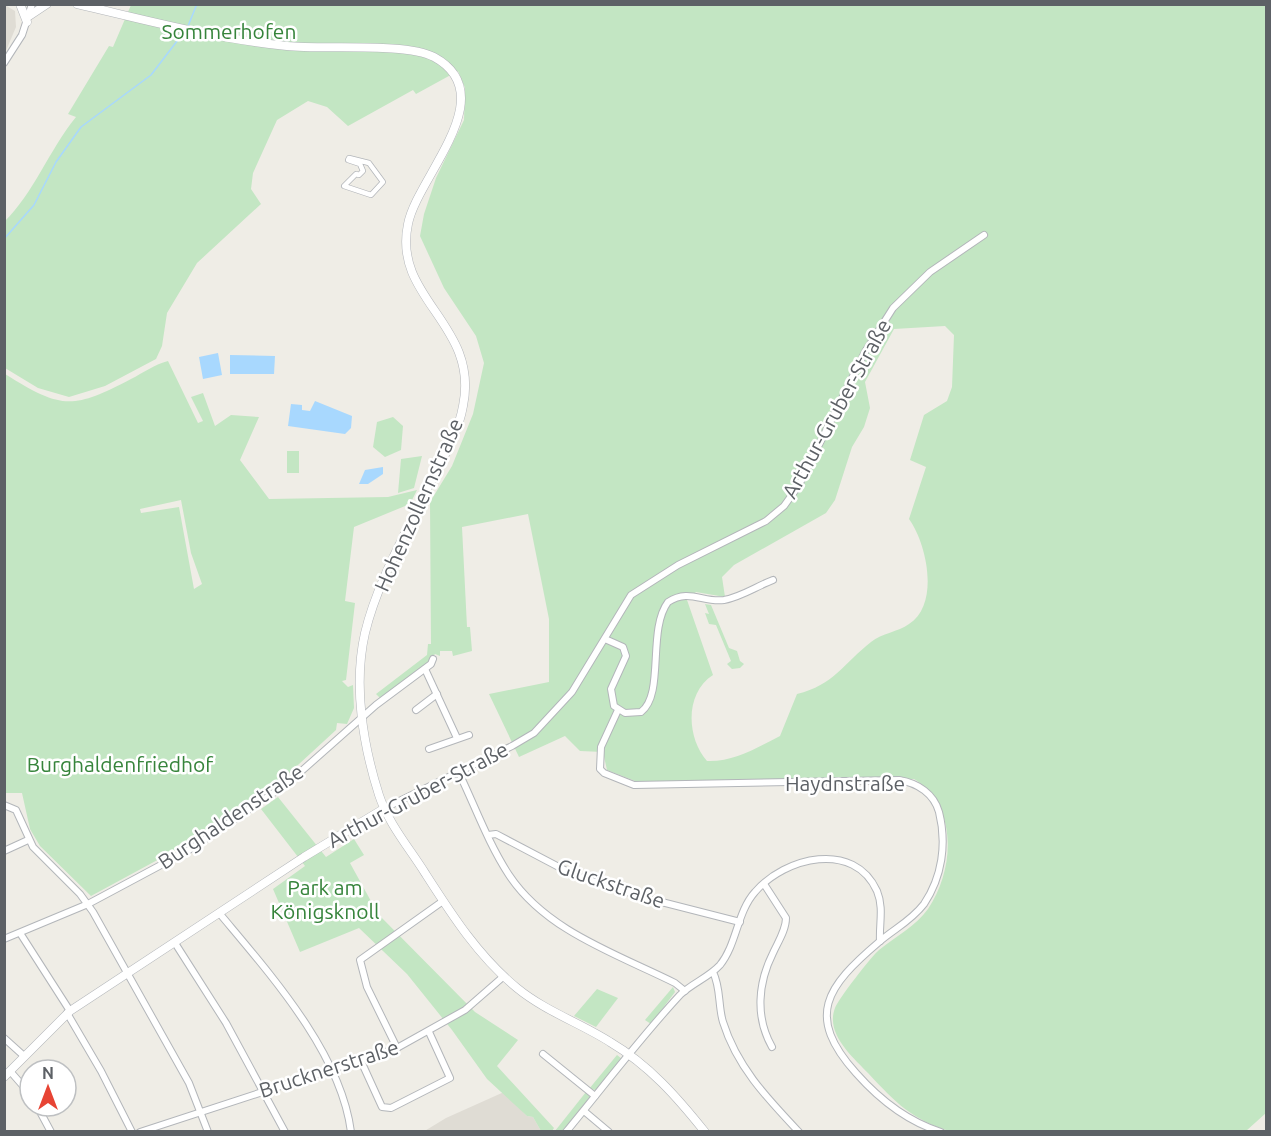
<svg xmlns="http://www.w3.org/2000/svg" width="1271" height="1136" font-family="Ubuntu,sans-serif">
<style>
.education{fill:#dfdcd4}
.green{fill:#c3e6c3;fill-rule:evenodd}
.water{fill:#a8d8fe}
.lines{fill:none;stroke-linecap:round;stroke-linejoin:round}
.stream{stroke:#a8d8fe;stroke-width:1.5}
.pedestrian-casing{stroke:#b3b6ba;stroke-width:6}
.minor-casing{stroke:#b3b6ba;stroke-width:8}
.tertiary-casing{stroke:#b3b6ba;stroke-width:9}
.pedestrian{stroke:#fff;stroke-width:4.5}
.minor{stroke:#fff;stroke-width:6}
.tertiary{stroke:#fff;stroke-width:8}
.labels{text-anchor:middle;stroke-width:5;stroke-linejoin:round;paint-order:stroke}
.park-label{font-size:21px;fill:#36843b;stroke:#fff}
.street-label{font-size:21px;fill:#5d6166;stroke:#fff}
</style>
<rect width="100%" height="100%" fill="#efede6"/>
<g class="education">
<polygon points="5,5 15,11 16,27 5,53"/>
<polygon points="504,1092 527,1116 533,1117 541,1131 423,1132 446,1118"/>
</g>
<g class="green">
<path d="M131,5H1266V1113L1246,1131L952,1132C911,1119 897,1104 868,1073C853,1057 825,1034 835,1008C839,998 871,957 879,950C895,937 916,926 928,909C955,869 958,806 914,779L640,783L607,770L603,752L580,751L565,736L519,757L489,694L549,682V619L528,514L462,527L467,627H470L472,651L453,656L452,651H440V656L435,654L426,665L380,698L376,694L427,655L428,644H431L430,502L452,466L473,414L484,363L476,336L444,288L420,236L424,214L436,178L464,120L465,88L458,71L416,94L413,90L348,126L327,107L308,101L277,120L253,173L251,189L261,204L197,263L167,313L162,346L156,359L105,386L69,397L38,388L5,368L4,222C34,193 49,150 76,117L68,114L109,46L113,47ZM945,326L954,335L952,387L947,401L924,415L910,460L926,467L909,519C927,544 940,604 909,624C898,632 882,633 871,642C844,663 834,685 797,694L780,736C756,748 734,762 707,761C686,737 685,693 713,675L687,600L696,592L725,597L722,577L734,565L826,513L835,500L852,447L864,427L870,408L865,382L894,329Z"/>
<path d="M168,361L198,423L203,421L191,397L203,393L215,426L231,415L259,417L240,460L269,499L388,497L417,490L410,504L354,527L345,601L355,603L346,680L342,681L348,687L353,685L354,708L347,724L337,723L336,730L286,776L261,794L174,851L91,896L40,846L30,829L22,793H5V374C61,409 72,410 131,379C143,373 155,364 168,361ZM181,500L191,553L202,584L194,589L179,507L141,513L140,509Z"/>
<polygon points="393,417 403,426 401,450 385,457 373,447 377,422"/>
<rect x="287" y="451" width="12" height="22"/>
<polygon points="422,456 414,488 398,493 401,459"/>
<polygon points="705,604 711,605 729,648 737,651 740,661 744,664 740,668 732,669 727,664 731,661 716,625 709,624 705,613 709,614"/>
<polygon points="278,797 326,857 354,839 364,855 350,863 378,914 475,1012 518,1040 497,1066 554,1128 552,1131 541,1131 533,1117 527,1116 487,1079 452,1030 407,974 359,928 300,952 273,889 305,866 261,809"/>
<polygon points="673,987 675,992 651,1024 645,1020"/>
<polygon points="597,989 618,998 596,1027 574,1016"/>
<polygon points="617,1055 622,1059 596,1090 589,1089"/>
<polygon points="586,1092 590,1097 562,1131 555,1131"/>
</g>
<g class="water">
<polygon points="218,353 222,375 203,379 199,357"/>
<polygon points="230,355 275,356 274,374 230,374"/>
<polygon points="315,401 352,416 351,428 345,434 288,426 291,404 302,405 302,410 310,411"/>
<polygon points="383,467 383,474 368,484 359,484 365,470"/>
</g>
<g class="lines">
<g class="stream">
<polyline points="188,26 197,4"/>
<polyline points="4,239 34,205 56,162 81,127 151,75 184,32"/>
</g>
<defs>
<polygon id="pedestrian" points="349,158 369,163 383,182 371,195 344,186 356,174 359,175 363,171 360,164 348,160"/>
<g id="minor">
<polyline points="4,63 22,35 32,4"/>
<path d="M605,639L623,647L626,656L611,689L614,706L625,713L641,712C665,694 647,630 668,602C689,588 703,603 724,600C741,597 757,586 773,580"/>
<polyline points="425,669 457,738"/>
<polyline points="416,710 437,694"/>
<path d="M618,710L601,747L600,769L604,773L634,785L899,780C918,783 934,794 939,812C947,844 942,877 924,904C911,921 894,929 879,942C826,987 805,1016 856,1073C879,1099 906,1121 941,1132"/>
<polyline points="429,749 469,735"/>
<path d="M459,773C475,806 488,843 509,875C546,931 617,954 675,983L685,991"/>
<polyline points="4,805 16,810 33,847 80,894 93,912 189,1083 208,1132"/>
<polyline points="385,808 512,746 534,733 572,692 631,595 678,565 766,521 784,506 799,485 865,352 893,308 930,272 984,235"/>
<polyline points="488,835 496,834 574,875 642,897 740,922"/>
<polyline points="4,851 28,840"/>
<path d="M764,884L786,918C786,930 778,942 773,953C758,983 755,1017 772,1047"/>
<path d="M220,914C270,974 341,1053 351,1132"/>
<polyline points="20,933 70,1011"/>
<polyline points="4,939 88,904 189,850 288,783 376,705 431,664 433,659"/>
<polyline points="175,943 226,1023 285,1132"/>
<path d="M713,972C721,988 718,1006 723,1022C737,1067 767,1098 799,1132"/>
<polyline points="67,1013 101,1071 132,1132"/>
<polyline points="4,1038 24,1056"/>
<polyline points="397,1048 367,987 360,960 443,901"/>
<polyline points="543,1054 595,1096"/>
<polyline points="361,1061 382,1107 391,1108 450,1078 429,1032"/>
<polyline points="10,1071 30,1094"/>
<polyline points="37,1106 51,1132"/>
<polyline points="584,1111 609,1132"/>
<polyline points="140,1132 397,1048 465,1010 504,976"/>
<path d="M566,1132C604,1086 640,1038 680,995C692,983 708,978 720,965C737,944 737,912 755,892C785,857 854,840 877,891C884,908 879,924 880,941"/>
</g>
<g id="tertiary">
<polyline points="20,4 27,22"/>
<path d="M77,4C146,20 216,39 287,46C323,50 406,42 434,57C504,95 417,177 408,224C392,299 480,324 463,406C458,435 440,463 427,489C405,535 377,583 365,633C353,685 363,745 379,795C388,823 410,849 425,873C452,915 478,956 517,988C545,1011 580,1023 610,1042C649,1065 677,1097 705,1132"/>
<polyline points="29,16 47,4"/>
<polyline points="4,1077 70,1011 304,857 385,808"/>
</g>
</defs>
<use href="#pedestrian" class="pedestrian-casing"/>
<use href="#minor" class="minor-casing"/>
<use href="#tertiary" class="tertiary-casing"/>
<use href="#pedestrian" class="pedestrian"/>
<use href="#minor" class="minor"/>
<use href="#tertiary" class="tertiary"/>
</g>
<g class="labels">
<g class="park-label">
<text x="229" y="39">Sommerhofen</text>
<text x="120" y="772">Burghaldenfriedhof</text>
<text x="325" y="895">Park am<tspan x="325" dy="24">Königsknoll</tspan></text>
</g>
<g class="street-label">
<text transform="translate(837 409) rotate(-61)" y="7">Arthur-Gruber-Straße</text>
<text transform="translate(419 505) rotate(-66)" y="7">Hohenzollernstraße</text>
<text x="845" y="791">Haydnstraße</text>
<text transform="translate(418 795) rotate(-28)" y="7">Arthur-Gruber-Straße</text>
<text transform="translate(231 817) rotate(-34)" y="7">Burghaldenstraße</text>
<text transform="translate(611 884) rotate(19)" y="7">Gluckstraße</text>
<text transform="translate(329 1069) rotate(-18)" y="7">Brucknerstraße</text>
</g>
</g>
<rect width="1271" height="1136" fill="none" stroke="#5d6166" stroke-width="12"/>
<g transform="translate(48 1088)"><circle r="28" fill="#ffffff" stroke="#bec0c2" stroke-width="1.5"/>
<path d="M0-4.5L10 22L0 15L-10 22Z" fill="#e74434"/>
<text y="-9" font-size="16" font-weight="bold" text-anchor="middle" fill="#5d6166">N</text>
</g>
</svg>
